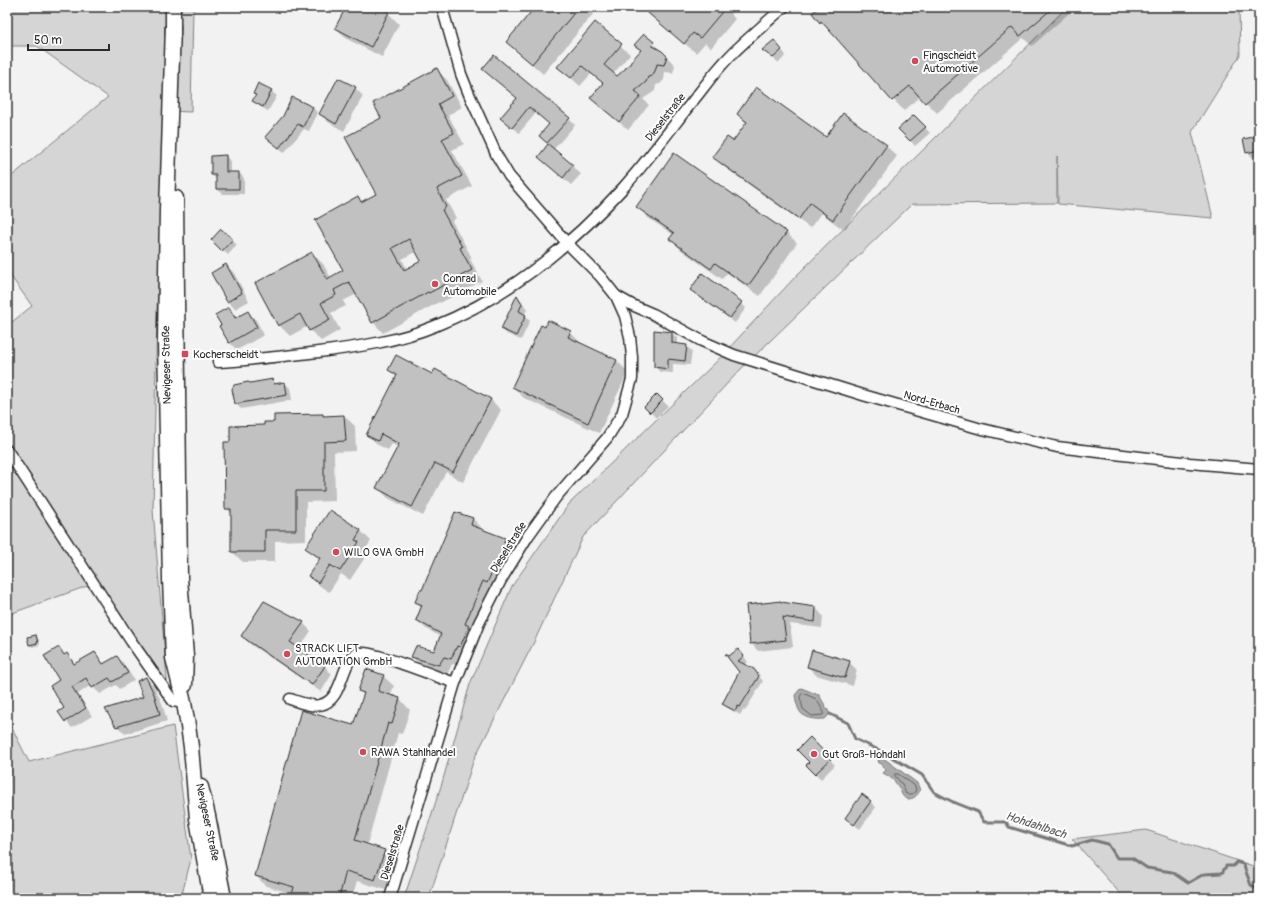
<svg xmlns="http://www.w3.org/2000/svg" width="1266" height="905" font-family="Pangolin,sans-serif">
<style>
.green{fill:#d5d5d5;stroke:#808080}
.water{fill:#ababab;stroke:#787878}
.shadow{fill:#0003;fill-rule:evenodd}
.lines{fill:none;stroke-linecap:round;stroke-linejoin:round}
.shore{stroke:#5e5e5e;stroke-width:1}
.stream{stroke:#787878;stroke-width:3}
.building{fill:#c1c1c1;stroke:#2b2b2b;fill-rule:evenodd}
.minor-casing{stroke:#2b2b2b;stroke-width:13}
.secondary-casing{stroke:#2b2b2b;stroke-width:17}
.minor{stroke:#fff;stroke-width:10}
.secondary{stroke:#fff;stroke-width:14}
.poi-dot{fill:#d1495b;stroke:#fff;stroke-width:1.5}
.labels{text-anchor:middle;stroke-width:4;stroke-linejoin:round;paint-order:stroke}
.poi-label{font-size:11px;fill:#2b2b2b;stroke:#fff;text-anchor:start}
.street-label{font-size:11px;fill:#2b2b2b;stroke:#fff}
.water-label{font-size:12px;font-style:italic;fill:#585858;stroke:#fff}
</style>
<rect width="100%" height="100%" fill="#f2f2f2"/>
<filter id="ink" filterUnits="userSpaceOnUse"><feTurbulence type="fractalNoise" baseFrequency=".025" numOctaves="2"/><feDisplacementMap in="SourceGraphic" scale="8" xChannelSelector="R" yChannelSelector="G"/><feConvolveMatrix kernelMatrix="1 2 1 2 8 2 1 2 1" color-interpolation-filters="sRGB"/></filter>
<g filter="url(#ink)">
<g class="green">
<polygon points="7,7 193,7 191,112 168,111 157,308 153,510 168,691 90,585 7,615 7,326 32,306 7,271 7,180 108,97 37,46 9,46 7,47"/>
<polygon points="1067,7 1239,7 1240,55 1192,132 1213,218 1058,204 1057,156 1057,203 912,204 741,369 583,537 534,642 474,759 429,898 404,898 442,783 470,684 512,586 569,504 717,361 797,275"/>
<polygon points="7,718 29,762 173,726 191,859 181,898 7,898"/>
<polygon points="1146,830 1259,868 1259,898 1124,898 1072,839"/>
</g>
<g class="water">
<path d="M801,688L819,695L830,714L825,719C804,720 798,716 795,695Z"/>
<path d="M882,757L917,783L920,790C918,796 909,803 903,796C901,794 901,790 899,788C896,781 889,776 883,773L886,770L882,764L879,763L878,760Z"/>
</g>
<g class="shadow">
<polygon points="347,7 376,7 388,13 399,24 382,57 347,39 336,28"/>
<polygon points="537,7 599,7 543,74 507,42"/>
<polygon points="640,7 735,7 730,13 735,19 711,48 705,43 696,53"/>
<polygon points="821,7 1076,7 1032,46 1023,38 937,113 920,96 904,111 832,32 831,32 813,13"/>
<polygon points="595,24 630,54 613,74 617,77 631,65 641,51 636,45 653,43 675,65 673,73 665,72 664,80 660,84 656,85 655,91 643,99 649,105 628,130 592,98 604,84 591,74 580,86 559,67"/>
<polygon points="779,47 786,55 779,63 764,50"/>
<path d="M436,69L447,80L462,107L448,115L464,144L452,150L472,186L446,200L456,218L452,221L472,258L470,259L482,281L440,303L439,302L383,333L373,322L357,294L343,301L346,306L331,313L340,330L321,341L310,330L308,326L290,336L279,325L312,253L323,264L331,278L344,270L357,198L362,202L378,194L382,118ZM417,251L422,261L407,269L402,259Z"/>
<polygon points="355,88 363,96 344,131 328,122 320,114"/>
<polygon points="271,91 277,96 268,111 259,106 254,101 256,96 254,93"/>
<polygon points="293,98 313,108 318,113 309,131 304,129 284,153 266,137 283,117"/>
<polygon points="518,99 569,119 575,125 553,150 581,174 571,185 539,157 549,145 546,142 550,125 536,113 519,133 508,124"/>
<polygon points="738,114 826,138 886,146 897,156 844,230 821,213 810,228 724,167 714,157 733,143 747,124"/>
<polygon points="919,121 930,133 915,146 900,129"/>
<polygon points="1259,137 1259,156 1252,157 1247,152"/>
<polygon points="226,156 231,162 231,173 239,173 244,178 244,194 223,194 217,189 217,180 212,175"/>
<polygon points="638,207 786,232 797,243 760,296 727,273 722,279 681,250 671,239 674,235 648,218"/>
<polygon points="221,230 237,245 228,255 212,240"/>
<polygon points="226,265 234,273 249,301 235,309 227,301"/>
<polygon points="691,289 741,303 746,308 735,323 697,295"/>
<polygon points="518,297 522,301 527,310 524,315 530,321 521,340 507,334 502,329"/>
<polygon points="228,309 237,318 248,312 256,320 264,335 237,350 229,342"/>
<polygon points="546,328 570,332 581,343 580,344 617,361 628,372 599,433 524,398 513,387"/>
<polygon points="672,333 677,338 677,345 686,346 692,351 690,365 673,364 673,373 660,372 655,367"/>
<polygon points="389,370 432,376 435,371 491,400 501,410 463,482 446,472 423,516 388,498 377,487 398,447 392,444 388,450 378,445 368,435 397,377"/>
<polygon points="273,381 277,384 285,383 290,388 292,400 241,409 236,404 249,384"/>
<polygon points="657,395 668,406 656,418 646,407"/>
<polygon points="322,415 324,417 344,416 355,426 356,451 334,452 335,501 306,502 306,540 275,541 275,562 243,562 232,552 232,514 226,508 231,443 265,426"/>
<polygon points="330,511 361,531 371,541 365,550 368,553 350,580 341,574 329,592 320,586 310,576 320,560 306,547"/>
<polygon points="456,513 473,519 481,527 480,529 505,539 513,547 512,551 514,554 459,666 452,664 448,673 420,665 412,657 434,652 441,637 425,628 417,620 422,608 416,602 422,592"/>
<polygon points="782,604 816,608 823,616 822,628 790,624 793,647 758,651 751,643"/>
<polygon points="303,623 311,631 299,649 324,666 332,674 321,692 250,644 242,636"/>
<polygon points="36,636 38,638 40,645 32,647 30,645"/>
<polygon points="58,649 65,655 67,655 76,665 95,653 105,665 117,657 124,664 134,680 120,689 116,685 100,694 91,685 78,694 92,716 72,728 66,721 65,709 61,680"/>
<polygon points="743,655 748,662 744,665 753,670 763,681 745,711 743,710 740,715 728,708 723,704 740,672 729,657"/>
<polygon points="849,662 857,670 853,686 816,675 808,667"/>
<polygon points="383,676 394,686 390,696 400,699 410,710 402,734 398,733 367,845 384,851 395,861 386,890 357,881 352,898 292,898 293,894 266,886 256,876 354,726 364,695 360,691"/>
<polygon points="146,678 154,686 162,703 167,721 125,734 117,726 145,698"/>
<polygon points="810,739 835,765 821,779 807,765 810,762"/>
<polygon points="862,795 876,807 860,829 846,818"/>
</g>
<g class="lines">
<g class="shore">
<polygon points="803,693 816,699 824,712 823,715 812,716 803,709 800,697"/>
<polygon points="895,774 898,774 914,785 916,789 915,792 912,794 906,794 902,784 895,776"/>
</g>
<polyline class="stream" points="830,714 848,723 855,739 881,751 922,775 934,792 953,802 978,812 984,822 1006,822 1009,827 1072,846 1092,840 1108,844 1117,858 1132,858 1147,868 1172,872 1188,883 1204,874 1222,873 1226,866 1234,866 1236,862 1243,864 1251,885 1259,890"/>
</g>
<g class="building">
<polygon points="346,7 379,7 389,12 371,47 335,28"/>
<polygon points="535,7 579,7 532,64 506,42"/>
<polygon points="641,7 726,7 700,38 693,33 684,44"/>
<polygon points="819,7 1054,7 1020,36 1012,27 925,103 910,86 892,101 821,21 820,23 812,13"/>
<polygon points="595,22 622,44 604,65 617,76 625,69 627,66 630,64 632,60 641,50 634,45 644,34 654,42 651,45 662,51 667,56 664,65 657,64 655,71 652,76 648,77 646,82 635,91 641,96 619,122 590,98 603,83 582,66 571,78 557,67"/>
<polygon points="774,40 782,50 773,58 762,50"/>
<polygon points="494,55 570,118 547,143 539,136 549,124 529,107 512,128 500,118 517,98 482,69"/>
<path d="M437,68L452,96L438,104L454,133L442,139L462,176L437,189L446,207L442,210L462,247L460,248L472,270L429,293L428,292L372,323L349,282L334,290L336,295L321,303L330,320L309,331L300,314L278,326L255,283L312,252L327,279L343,270L315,220L358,196L361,202L376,194L345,137L381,118L373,103ZM409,239L421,261L404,270L392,248Z"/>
<polygon points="338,78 356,87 336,124 319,114"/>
<polygon points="258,83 272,90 263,107 252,101 256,95 253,94"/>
<polygon points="756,87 826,137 843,113 887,145 833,220 810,203 799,219 712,157 727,137 733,141 747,122 737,114"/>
<polygon points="292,97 313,107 303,127 298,124 279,148 265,137 283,116"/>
<polygon points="914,115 926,127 910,141 898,129"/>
<polygon points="1259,136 1259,150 1246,153 1243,139"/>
<polygon points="548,144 573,165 563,178 538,157"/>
<polygon points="674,153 787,232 748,286 715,263 711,269 669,239 674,233 636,207"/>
<polygon points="226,155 226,172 239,172 239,189 216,189 216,175 211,175 211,156"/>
<polygon points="221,229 233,239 222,251 211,240"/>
<polygon points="226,264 242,293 227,302 211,273"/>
<polygon points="702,273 742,302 730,318 690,290"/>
<polygon points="517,295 522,304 519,311 526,315 516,336 501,329"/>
<polygon points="229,307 235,318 248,311 257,327 229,343 219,326 221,325 215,315"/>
<polygon points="548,320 571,331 568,337 617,360 588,423 512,387 541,325 545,327"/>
<polygon points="654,330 672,332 672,343 687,345 685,361 668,359 668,369 654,367"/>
<polygon points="396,355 432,374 435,369 491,399 453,472 435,463 412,507 376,488 399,444 381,434 378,441 366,435 397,375 388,370"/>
<polygon points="273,379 274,384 285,382 287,395 235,404 232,389 234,385 248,382 250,383"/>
<polygon points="657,394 663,400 650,413 644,407"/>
<polygon points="323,414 323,416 344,415 346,441 324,442 324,491 296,491 296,530 265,530 265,552 231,552 231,509 225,509 224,442 230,442 230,426 264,425 264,422 274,422 274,415"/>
<polygon points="330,510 361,530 355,540 359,542 340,571 330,565 318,583 308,576 320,558 305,548"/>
<polygon points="455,512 473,518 471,525 505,538 504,543 507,545 502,556 500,555 487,583 483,581 465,624 469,626 460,647 457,646 451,659 444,657 439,665 411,657 416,646 434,651 441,634 416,620 422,605 415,602 420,590 422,590"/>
<polygon points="264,601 304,622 290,642 325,666 312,685 241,636"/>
<polygon points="781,601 781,602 816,607 815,622 783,617 786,640 750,644 746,605"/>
<polygon points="36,635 38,643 29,645 27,637"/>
<polygon points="59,647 64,655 67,653 74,664 95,652 103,664 117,656 128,673 112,682 109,678 92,688 86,678 72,687 86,708 65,722 58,712 64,708 50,686 59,680 44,656"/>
<polygon points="738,649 744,656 738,661 754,669 759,676 740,707 738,706 735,711 722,704 739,672 725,654 729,656"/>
<polygon points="812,650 850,661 845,678 807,667"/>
<polygon points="366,669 384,675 378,691 400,698 392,724 388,723 355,840 385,850 375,880 346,871 339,898 291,898 294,887 255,876 301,710 353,725 364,693 358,691"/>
<polygon points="146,677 154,694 160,714 116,727 105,709 143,697 137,681"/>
<polygon points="810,737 831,759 815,774 806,765 809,762 797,750"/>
<polygon points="862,794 871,801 854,825 845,818"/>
</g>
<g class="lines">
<defs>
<g id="minor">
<polyline points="616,296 632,305 653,314 702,341 734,355 863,395 978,428 1057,447 1190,463 1259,469"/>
<path d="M218,362C252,360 285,356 319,352C358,347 399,341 435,326C508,297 571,245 623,188C649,159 672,127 696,97C707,83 717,69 730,56C747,39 766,23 784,7"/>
<polyline points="7,450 131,641 173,701 184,703"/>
<path d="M290,699C299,702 311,707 320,705C345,700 340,658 359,653C371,650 440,678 455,683"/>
<polyline points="390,898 455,683 479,623 501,580 528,536 556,497 607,438 622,414 632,379 632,357 630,337 625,316 616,296 600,276 567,243 509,176 497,156 469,94 461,74 442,7"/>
</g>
<g id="secondary">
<polyline points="173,7 173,35"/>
<polyline points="173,26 167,210 165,340 170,579 173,658 184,703 188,726 191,747 197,819 211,898"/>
<polyline points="176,198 180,578 186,656 185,685"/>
<polyline points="201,787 208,816 224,898"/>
</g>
</defs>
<use href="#minor" class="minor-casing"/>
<use href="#secondary" class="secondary-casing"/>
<use href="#minor" class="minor"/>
<use href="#secondary" class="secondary"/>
</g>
</g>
<g class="poi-dot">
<circle cx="915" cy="61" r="4"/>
<circle cx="435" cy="284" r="4"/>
<rect x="181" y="350" width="8" height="8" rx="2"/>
<circle cx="336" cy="552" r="4"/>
<circle cx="287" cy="654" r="4"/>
<circle cx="363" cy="752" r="4"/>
<circle cx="814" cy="754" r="4"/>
</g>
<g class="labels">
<g class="poi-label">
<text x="923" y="59">Fingscheidt<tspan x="923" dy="13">Automotive</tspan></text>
<text x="443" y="282">Conrad<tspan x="443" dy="13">Automobile</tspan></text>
<text x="193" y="358">Kocherscheidt</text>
<text x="344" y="556">WILO GVA GmbH</text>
<text x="295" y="652">STRACK LIFT<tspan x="295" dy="13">AUTOMATION GmbH</tspan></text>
<text x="371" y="756">RAWA Stahlhandel</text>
<text x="822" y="758">Gut Groß-Hohdahl</text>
</g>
<g class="street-label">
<text transform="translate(665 117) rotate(-52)" y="4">Dieselstraße</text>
<text transform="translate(166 365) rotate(-91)" y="4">Nevigeser Straße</text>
<text transform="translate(932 402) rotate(16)" y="4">Nord-Erbach</text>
<text transform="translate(508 547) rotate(-58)" y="4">Dieselstraße</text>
<text transform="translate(208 822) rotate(78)" y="4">Nevigeser Straße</text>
<text transform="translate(392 852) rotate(-73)" y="4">Dieselstraße</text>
</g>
<g class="water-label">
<text transform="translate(1036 825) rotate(18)" y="4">Hohdahlbach</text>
</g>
</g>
<rect width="1266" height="905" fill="none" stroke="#fff" stroke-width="24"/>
<rect x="12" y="12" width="1242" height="881" fill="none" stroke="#2b2b2b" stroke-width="1.5" filter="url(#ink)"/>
<path d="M28 44v6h81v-6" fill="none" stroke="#2b2b2b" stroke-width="2"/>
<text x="34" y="44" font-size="12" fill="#2b2b2b" stroke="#ffffff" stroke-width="3" paint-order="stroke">50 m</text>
</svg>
